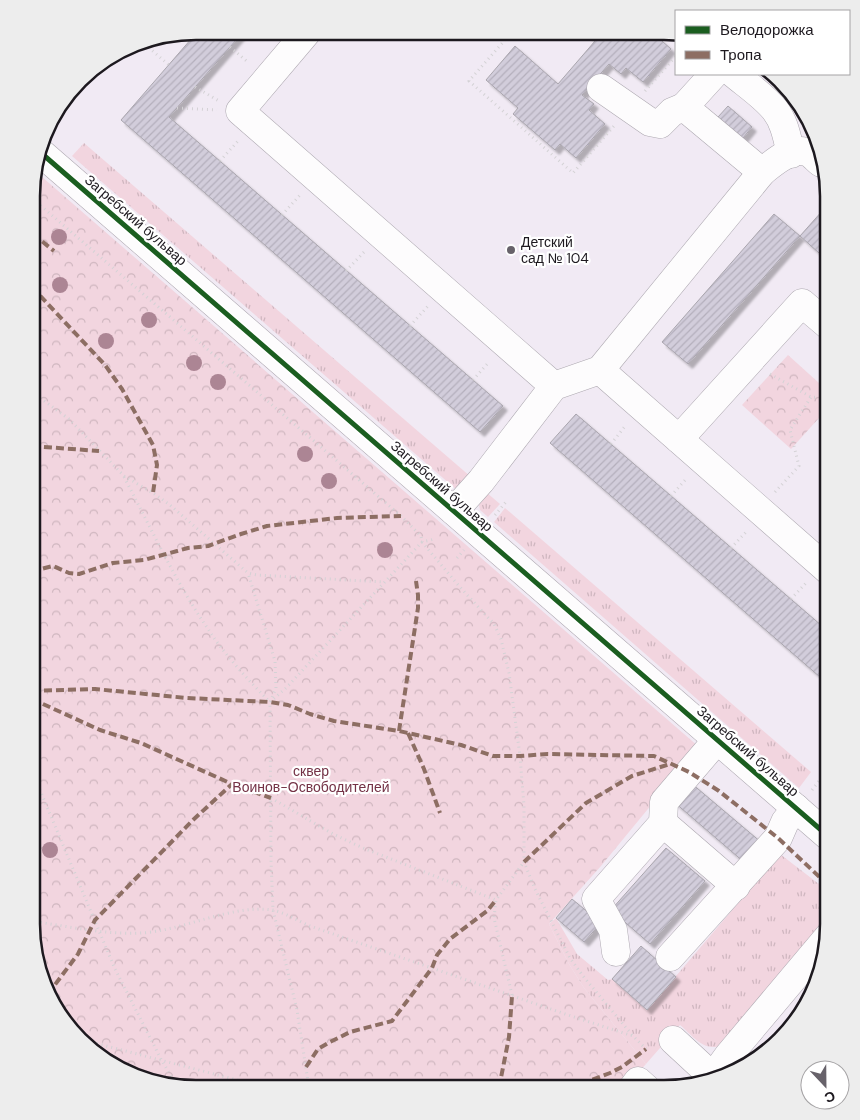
<svg xmlns="http://www.w3.org/2000/svg" width="860" height="1120" font-family="'DM Sans',sans-serif">
<style>
.grass{fill:url(#grass-tufts)}
.park{fill:url(#park-crowns)}
.building{fill:url(#building-hatch);stroke:#aaa6ae;filter:url(#shadow)}
.lines{fill:none;stroke-linecap:round;stroke-linejoin:round}
.minor-casing{stroke:#ada8b0;stroke-width:29}
.path{stroke:#d4d2d5;stroke-width:3;stroke-dasharray:1 4;stroke-linecap:butt}
.minor{stroke:#fdfcfd;stroke-width:28}
.quiet{stroke:#8d6e63;stroke-width:4;stroke-dasharray:8 4;stroke-linecap:butt}
.cycleway-casing{stroke:#fff;stroke-width:8}
.cycleway{stroke:#1b5e20;stroke-width:5}
.tree{fill:#ac8594}
.poi-dot{fill:#67626a;stroke:#fff;stroke-width:2}
.labels{text-anchor:middle;stroke-width:4.5;stroke-linejoin:round;paint-order:stroke}
.street-label{font-size:14px;fill:#1d191f;stroke:#fff}
.poi-label{font-size:14px;fill:#1d191f;stroke:#fff;text-anchor:start}
.park-label{font-size:14px;fill:#743246;stroke:#fff}
.rim{fill:none;stroke:#1d191f;stroke-width:2.5}
</style>
<defs>
<pattern id="grass-tufts" width="24" height="20" patternUnits="userSpaceOnUse" patternTransform="scale(1.25)"><rect width="24" height="20" fill="#f2d5df"/><path d="M3 7l-1-3M5 7V3M7 7l1-3M15 17l-1-3M17 17v-4M19 17l1-3" fill="none" stroke="#cfb6bf"/></pattern>
<pattern id="park-crowns" width="20" height="18" patternUnits="userSpaceOnUse" patternTransform="scale(1.25)"><rect width="20" height="18" fill="#f2d5df"/><path d="M2 6a3 3 0 1 1 6 0M12 15a3 3 0 1 1 6 0" fill="none" stroke="#cfb6bf"/></pattern>
<pattern id="building-hatch" width="6" height="6" patternUnits="userSpaceOnUse" patternTransform="scale(1.25)"><rect width="6" height="6" fill="#d2cddb"/><path d="M-1 1l2-2M0 6l6-6M5 7l2-2" fill="none" stroke="#b4afbc"/></pattern>
<filter id="shadow"><feDropShadow dx="4.5" dy="4.5" stdDeviation="1" flood-color="#0004"/></filter>
</defs>
<rect width="100%" height="100%" fill="#f1eaf4"/>
<g class="grass">
<polygon points="84,143 471,477 458,491 72,156"/>
<polygon points="486,492 500,504 488,517 480,510 479,505"/>
<polygon points="505,508 811,772 799,788 494,522"/>
<path d="M780,854L828,891V927L722,1045C704,1053 692,1035 680,1025L646,1064L584,988L569,964L549,924L556,918L577,954L608,980L612,979L647,1010Z"/>
</g>
<g class="park">
<polygon points="34,170 699,747 601,866 549,924 569,964 584,988 646,1064 624,1089 175,1087 104,1061 48,997 31,924 33,174"/>
<polygon points="788,355 829,392 829,407 791,449 742,405"/>
</g>
<g class="building">
<polygon points="198,31 244,31 169,117 503,406 480,432 121,120"/>
<polygon points="585,32 653,33 671,49 643,82 626,68 621,74 609,64 582,95 594,104 589,110 605,124 576,158 560,144 555,150 513,114 518,108 486,80 515,46 558,84 595,41"/>
<polygon points="728,106 752,127 743,138 718,117"/>
<polygon points="823,210 829,215 829,262 800,236"/>
<polygon points="774,214 800,236 688,364 662,342"/>
<polygon points="576,414 829,632 828,684 550,443"/>
<polygon points="691,783 762,843 745,863 674,802"/>
<polygon points="666,848 705,881 650,944 611,910"/>
<polygon points="572,899 601,923 584,942 556,918"/>
<polygon points="641,946 676,977 647,1010 612,979"/>
</g>
<g class="lines">
<defs>
<g id="minor">
<polyline points="307,32 240,111 554,386"/>
<polyline points="714,74 684,107 762,172"/>
<path d="M734,74C746,84 765,97 775,110C785,123 787,138 791,154"/>
<polyline points="601,88 650,122 660,124 672,112 684,107"/>
<polyline points="40,152 828,836"/>
<polyline points="600,370 829,571"/>
<polyline points="679,439 802,303 829,326"/>
<path d="M454,511L481,481L554,386L600,370L762,172C773,163 793,145 809,153C813,155 817,160 821,163"/>
<polyline points="663,823 736,886"/>
<polyline points="616,952 613,930 596,899 663,823 664,802 717,740"/>
<polyline points="670,957 778,838 785,822 796,808"/>
<polyline points="673,1040 713,1077"/>
<polyline points="712,1078 728,1056 828,937"/>
<polyline points="632,1089 638,1081 647,1089"/>
</g>
</defs>
<use href="#minor" class="minor-casing"/>
<g class="path">
<polyline points="512,32 469,81 573,173 614,126"/>
<polyline points="671,33 676,37"/>
<polyline points="141,41 169,65"/>
<polyline points="230,47 249,63"/>
<polyline points="195,87 219,101"/>
<polyline points="645,91 676,56"/>
<polyline points="177,108 217,110"/>
<polyline points="220,161 238,141"/>
<polyline points="33,199 401,516 421,536 422,542 459,586 494,624 501,639 509,673 520,756 524,806 524,862 535,889 570,958 583,976 633,1036"/>
<polyline points="282,215 300,195"/>
<polyline points="346,271 365,251"/>
<polyline points="410,326 428,306"/>
<polyline points="770,374 811,397 829,398"/>
<polyline points="473,380 489,362"/>
<polyline points="32,392 69,419 124,476 153,493 170,505 248,573 257,575 383,582"/>
<polyline points="611,444 626,425"/>
<path d="M124,477C151,528 175,581 208,629C224,654 249,681 270,702L276,688L275,661L248,573"/>
<polyline points="775,492 799,466 790,430 811,397"/>
<polyline points="671,496 687,478"/>
<polyline points="495,515 506,502"/>
<polyline points="731,548 748,530"/>
<polyline points="457,558 464,550"/>
<polyline points="791,599 806,583"/>
<polyline points="32,771 115,969 162,1061 178,1087"/>
<polyline points="812,790 822,777"/>
<polyline points="271,798 333,834 363,848 496,900"/>
<path d="M31,921C67,926 105,935 141,933C182,931 232,904 272,910C284,912 298,921 310,926L571,1016L633,1036L646,1049H650"/>
<polyline points="512,995 494,918 496,900 524,862"/>
<polyline points="87,1041 268,1088"/>
<polyline points="309,1088 297,1010 273,910 271,861 270,702 286,688 422,542 435,539"/>
</g>
<use href="#minor" class="minor"/>
<g class="quiet">
<polyline points="33,234 54,251"/>
<polyline points="32,287 105,365 122,389 153,445 157,465 153,493"/>
<polyline points="32,446 99,451"/>
<polyline points="32,573 37,570 53,566 69,573 79,574 113,563 144,560 188,548 208,546 241,534 267,526 337,518 401,516"/>
<polyline points="32,691 95,689 187,698 270,702 288,705 310,714 334,721 399,731 461,745 493,756 520,756 548,754 654,756 689,772 719,791 778,838 828,885"/>
<polyline points="32,699 100,730 141,743 232,784 271,798"/>
<polyline points="399,731 418,608 418,595 416,581"/>
<polyline points="408,733 424,769 440,813"/>
<polyline points="524,862 586,803 632,776 670,764"/>
<polyline points="48,994 78,954 95,920 193,820 232,784"/>
<polyline points="306,1067 318,1049 330,1042 350,1032 392,1021 432,968 437,955 450,939 487,911 496,900"/>
<polyline points="499,1088 509,1037 512,996"/>
<polyline points="570,1088 610,1073 622,1067 646,1049"/>
</g>
<defs>
<polyline id="cycleway" points="40,152 828,836"/>
</defs>
<use href="#cycleway" class="cycleway-casing"/>
<use href="#cycleway" class="cycleway"/>
</g>
<g class="tree">
<circle cx="59" cy="237" r="8"/>
<circle cx="60" cy="285" r="8"/>
<circle cx="149" cy="320" r="8"/>
<circle cx="106" cy="341" r="8"/>
<circle cx="194" cy="363" r="8"/>
<circle cx="218" cy="382" r="8"/>
<circle cx="305" cy="454" r="8"/>
<circle cx="329" cy="481" r="8"/>
<circle cx="385" cy="550" r="8"/>
<circle cx="50" cy="850" r="8"/>
</g>
<circle class="poi-dot" cx="511" cy="250" r="5"/>
<g class="labels">
<g class="street-label">
<text transform="translate(136 220) rotate(41)" y="5">Загребский бульвар</text>
<text transform="translate(442 486) rotate(41)" y="5">Загребский бульвар</text>
<text transform="translate(748 751) rotate(41)" y="5">Загребский бульвар</text>
</g>
<g class="poi-label">
<text x="521" y="247">Детский<tspan x="521" dy="16">сад № 104</tspan></text>
</g>
<g class="park-label">
<text x="311" y="776">сквер<tspan x="311" dy="16">Воинов-Освободителей</tspan></text>
</g>
</g>
<path d="M0 0H860V1120H0ZM196 40H664A156 156 0 0 1 820 196V924A156 156 0 0 1 664 1080H196A156 156 0 0 1 40 924V196A156 156 0 0 1 196 40Z" fill="#ededed" fill-rule="evenodd"/>
<path class="rim" d="M196 40H664A156 156 0 0 1 820 196V924A156 156 0 0 1 664 1080H196A156 156 0 0 1 40 924V196A156 156 0 0 1 196 40Z"/>
<rect x="675" y="10" width="175" height="65" fill="#ffffff" stroke="#a5a3a5"/>
<rect x="685" y="26" width="25" height="8" fill="#1b5e20" stroke="#a5a3a5"/>
<text x="720" y="35" font-size="15" fill="#1d191f">Велодорожка</text>
<rect x="685" y="51" width="25" height="8" fill="#8d6e63" stroke="#a5a3a5"/>
<text x="720" y="60" font-size="15" fill="#1d191f">Тропа</text>
<g transform="translate(825 1085) rotate(158)"><circle r="24" fill="#ffffff" stroke="#a5a3a5"/>
<path d="M0-4L9 19L0 12L-9 19Z" fill="#67626a"/>
<text y="-8" font-size="14" font-weight="bold" text-anchor="middle" fill="#1d191f">С</text>
</g>
</svg>
